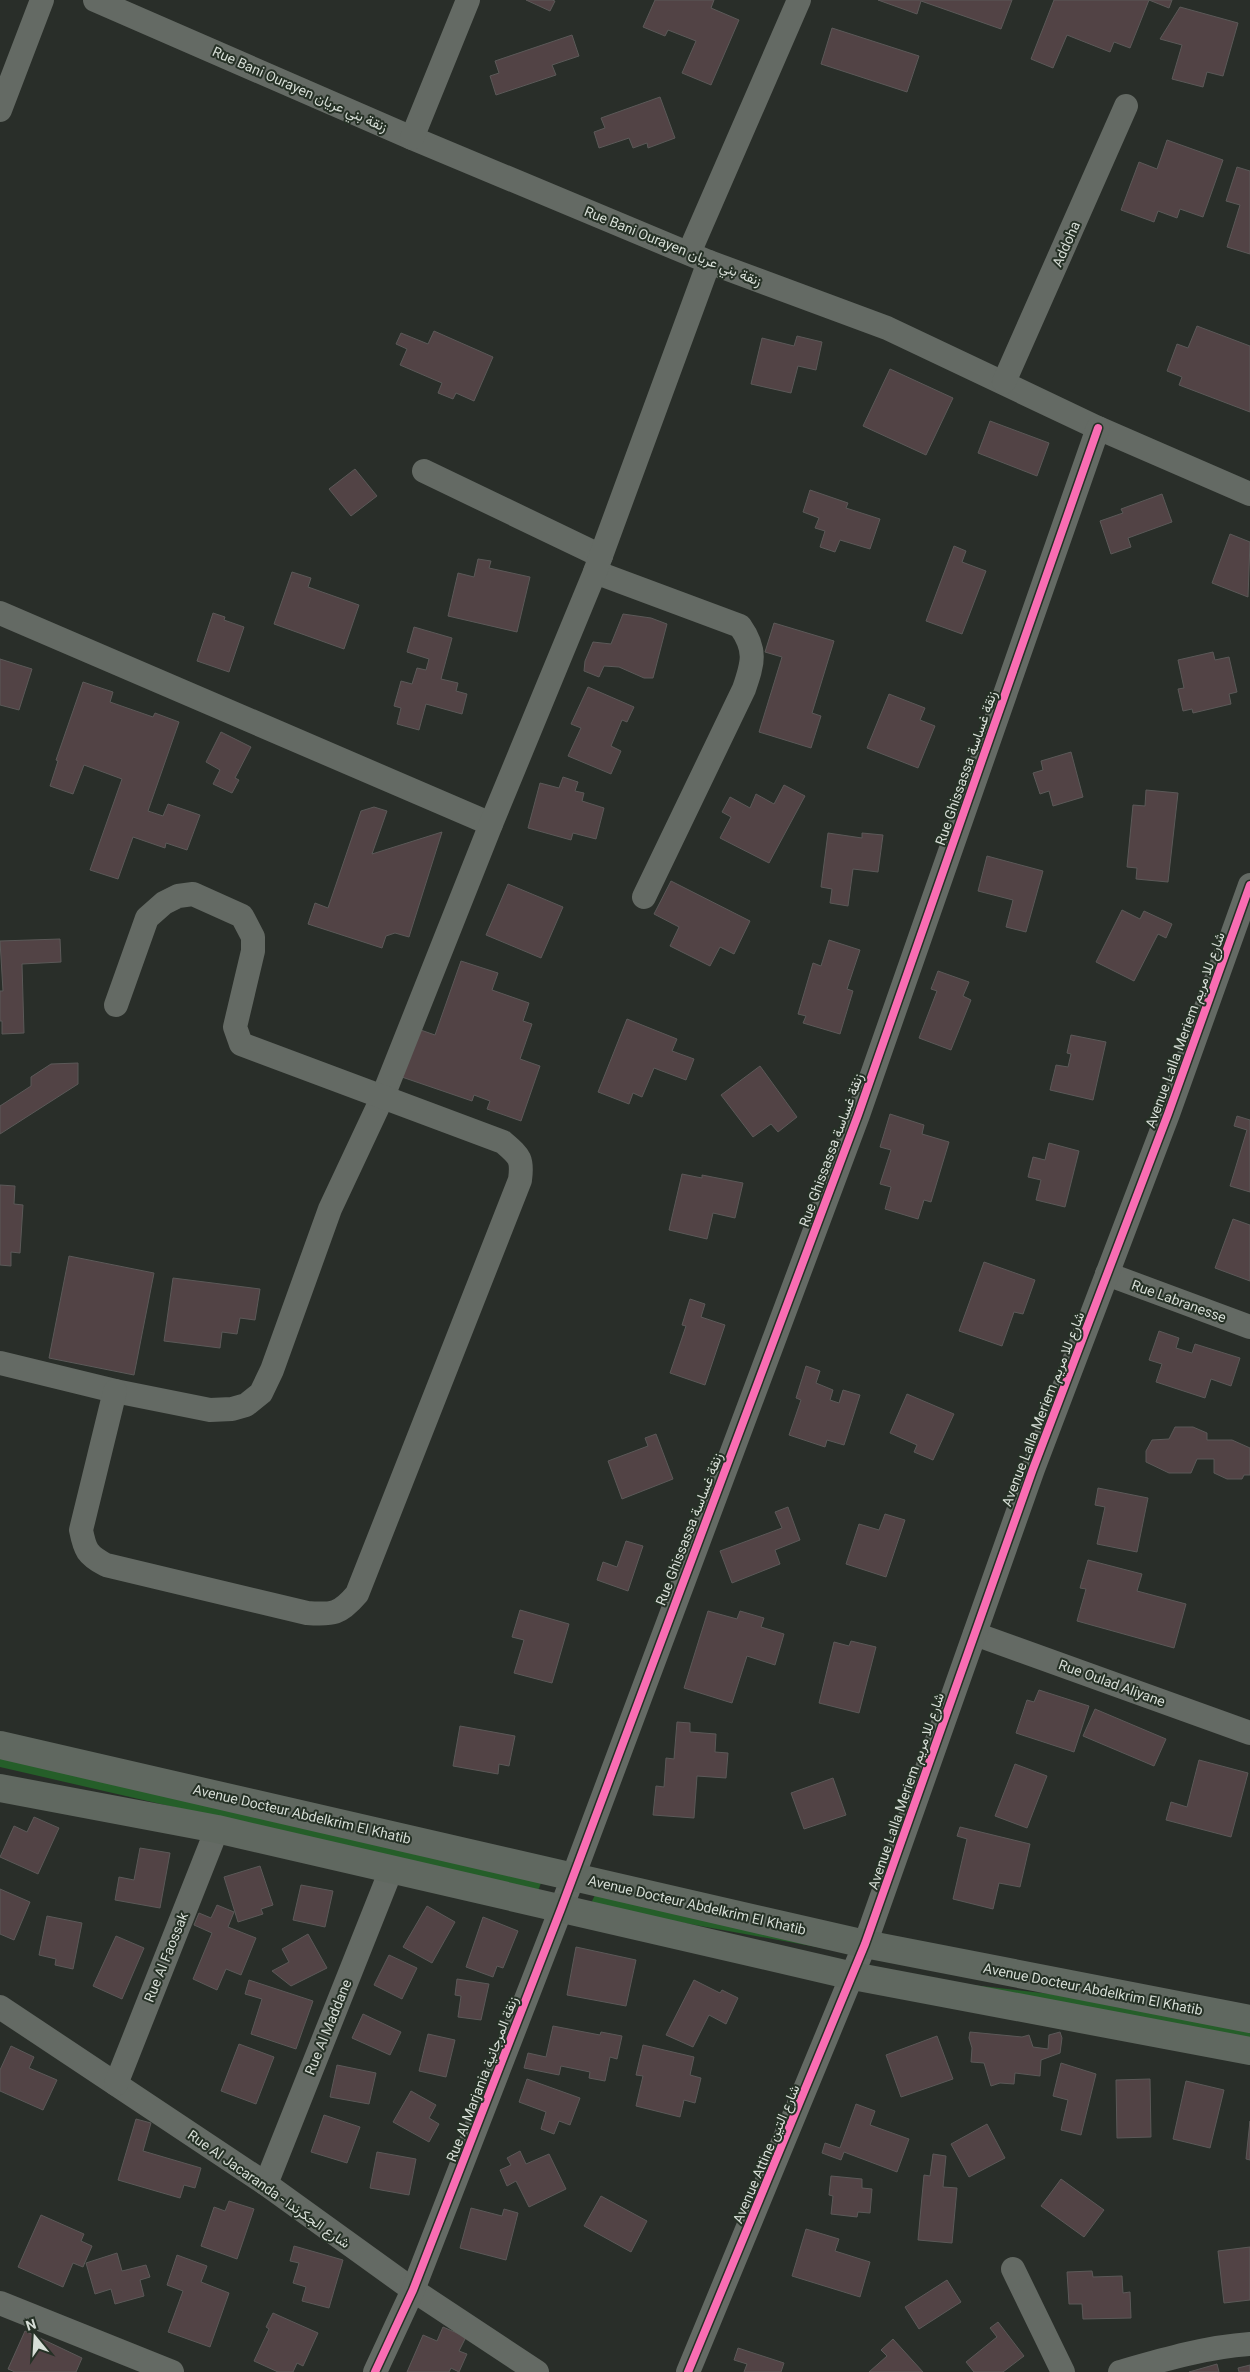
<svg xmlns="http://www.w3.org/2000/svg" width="1250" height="2372" font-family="Roboto,Vazirmatn,sans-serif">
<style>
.green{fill:#255e29}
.building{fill:#524345;stroke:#5b5958}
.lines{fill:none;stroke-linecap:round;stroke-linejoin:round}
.minor{stroke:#646a64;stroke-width:24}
.major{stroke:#606860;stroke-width:28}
.cycleway-casing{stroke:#263126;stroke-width:11}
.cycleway{stroke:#f96db3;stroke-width:8}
.labels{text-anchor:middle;stroke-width:4;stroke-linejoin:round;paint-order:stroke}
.street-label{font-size:14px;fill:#d7ded7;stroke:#263126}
</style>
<rect width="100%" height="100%" fill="#292e29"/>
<g class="green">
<polygon points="0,1755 541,1883 538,1891 0,1767"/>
<polygon points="595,1895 844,1952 596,1907 592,1901"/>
<polygon points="956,1983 1051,1994 1250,2031 1250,2042"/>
</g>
<g class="building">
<polygon points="526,0 552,0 555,1 550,11"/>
<polygon points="655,0 714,0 711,8 739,20 711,85 682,73 696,41 668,30 665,36 643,27"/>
<polygon points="878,0 1012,0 1001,29 921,1 917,14"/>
<polygon points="1054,0 1172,0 1169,8 1149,0 1130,48 1114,42 1110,52 1067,35 1053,68 1031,59"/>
<polygon points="1180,7 1238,23 1223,76 1207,72 1203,87 1172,79 1182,45 1160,39"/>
<polygon points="832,28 919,56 907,92 821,64"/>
<polygon points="572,35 579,56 552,65 556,75 496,95 490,76 499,73 495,61"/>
<polygon points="660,97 675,138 648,148 647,143 633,148 629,138 599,148 594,132 605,128 601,118"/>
<polygon points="1167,140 1223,160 1203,217 1180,209 1177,218 1158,211 1154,222 1121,210 1139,162 1157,169"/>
<polygon points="1237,167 1250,171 1250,254 1227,247 1240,205 1226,201"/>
<polygon points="1197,326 1250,346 1250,412 1179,385 1182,377 1167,371 1177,344 1188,348"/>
<polygon points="434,331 493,357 474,401 456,393 453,399 438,393 442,383 400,365 407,349 396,344 401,333 428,344"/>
<polygon points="797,336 822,342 816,370 798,366 791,393 751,384 762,338 794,346"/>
<polygon points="890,369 953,398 926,455 863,426"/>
<polygon points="990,421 1049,443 1037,476 978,453"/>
<polygon points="355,469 377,496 351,516 329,489"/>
<polygon points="810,490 848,503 846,508 880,519 870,549 840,540 835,552 820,547 825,531 815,528 819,518 803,512"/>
<polygon points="1162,494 1172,522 1128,538 1131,547 1111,554 1100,521 1123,513 1121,509"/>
<polygon points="1230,534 1250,542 1248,597 1212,583"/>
<polygon points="954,546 966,551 962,562 986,571 962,634 926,621"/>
<polygon points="478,559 491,561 489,568 530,577 517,632 448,616 458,573 474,577"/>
<polygon points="292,572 311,578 308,587 359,605 344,649 274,624"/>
<polygon points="213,613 225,617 224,620 244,627 229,672 197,661"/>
<polygon points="623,614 651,618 667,624 653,678 644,678 619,667 604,666 599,677 584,671 585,661 593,642 611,644"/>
<polygon points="774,623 834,641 812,713 821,716 811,748 759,732 782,657 765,652"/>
<polygon points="414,627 452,638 441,679 458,683 456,691 467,694 462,714 426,704 419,730 397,724 401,708 394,706 401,681 412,684 417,668 426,670 429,659 407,652"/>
<polygon points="1213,652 1215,660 1229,657 1237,692 1229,694 1231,704 1193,713 1192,709 1183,711 1178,689 1184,688 1178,660"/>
<polygon points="0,659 32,669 19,710 0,705"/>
<polygon points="83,682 113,692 110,702 153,717 155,713 179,722 148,811 163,816 168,804 200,815 187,850 166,843 165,848 133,837 118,879 90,870 122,779 84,765 73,794 50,786 58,761 56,760"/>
<polygon points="588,687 634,707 627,722 622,720 611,746 621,751 611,774 568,756 581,728 571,724"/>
<polygon points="889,694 925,708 920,720 935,726 918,768 867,748"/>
<polygon points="221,732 251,747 235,778 239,780 232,793 213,784 220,770 206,762"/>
<polygon points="1071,752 1083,797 1053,806 1049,791 1040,794 1033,773 1043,770 1041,761"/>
<polygon points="563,777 578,782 575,791 584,793 582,801 604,808 596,839 573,833 571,840 528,828 540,783 559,788"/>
<polygon points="784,785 805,796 769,863 720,838 731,817 722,812 730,797 750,808 756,794 774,804"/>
<polygon points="1146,790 1178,793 1168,882 1136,879 1137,868 1127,867 1133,805 1145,806"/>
<polygon points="374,807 387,811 372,854 442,832 409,937 395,933 386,936 382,948 308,924 315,903 328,908 361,811"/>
<polygon points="828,833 862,838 862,833 883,835 878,872 853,869 848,906 830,903 832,889 821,887"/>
<polygon points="987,856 1043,871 1026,932 1006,927 1013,900 978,891"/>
<polygon points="671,881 750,921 734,954 720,947 710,966 670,946 679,927 654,914"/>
<polygon points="508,884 563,907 541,958 486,935"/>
<polygon points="1122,910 1140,919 1144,911 1172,924 1166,938 1158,934 1134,981 1096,962"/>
<polygon points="60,939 61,962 22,964 24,1033 2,1034 2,1021 0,1021 0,991 3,991 0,941"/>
<polygon points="829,940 860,950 847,989 853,991 840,1034 803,1023 806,1016 798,1014 813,963 821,966"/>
<polygon points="461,961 498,973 492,990 529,1003 523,1021 532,1024 520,1059 540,1066 521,1121 487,1109 490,1101 474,1095 472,1101 396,1075 412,1027 435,1035"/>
<polygon points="938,971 969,982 963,996 971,1000 951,1050 919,1038 937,991 931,989"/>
<polygon points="627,1019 677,1039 672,1051 694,1059 686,1080 654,1068 642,1097 633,1093 629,1104 598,1092"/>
<polygon points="1071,1035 1106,1042 1093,1100 1050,1090 1056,1065 1068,1067 1071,1054 1067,1053"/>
<polygon points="78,1063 78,1084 0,1134 0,1106 31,1086 31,1077 51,1064"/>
<polygon points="760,1066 797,1117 778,1132 771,1124 753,1137 721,1095"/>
<polygon points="890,1114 924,1125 922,1134 949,1142 931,1202 924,1200 918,1219 885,1209 891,1187 880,1184 891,1150 880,1147"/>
<polygon points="1237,1116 1250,1120 1250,1192 1230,1186 1247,1130 1234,1126"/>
<polygon points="1049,1143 1079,1151 1065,1207 1036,1200 1041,1180 1028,1177 1033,1157 1045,1160"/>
<polygon points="682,1174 702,1178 702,1175 743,1183 735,1218 713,1213 707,1239 669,1230"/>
<polygon points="0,1185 15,1186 14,1204 23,1205 20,1253 11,1252 11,1266 0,1265"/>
<polygon points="1233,1219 1250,1225 1250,1281 1215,1268"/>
<polygon points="69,1256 154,1273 134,1375 49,1358"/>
<polygon points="984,1262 1035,1280 1023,1314 1014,1312 1002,1346 959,1331"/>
<polygon points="173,1278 260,1289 255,1320 240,1318 237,1334 222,1332 220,1348 164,1341"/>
<polygon points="690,1299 705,1304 701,1317 725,1325 705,1385 670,1373 686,1326 682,1325"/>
<polygon points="1159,1331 1179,1338 1176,1348 1192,1353 1195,1344 1240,1358 1231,1386 1211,1379 1205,1398 1156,1382 1162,1364 1149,1360"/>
<polygon points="806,1366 820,1371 816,1383 833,1390 830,1400 839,1403 843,1390 860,1395 844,1445 827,1440 825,1447 789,1435 801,1400 796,1398"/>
<polygon points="907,1394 954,1414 933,1460 914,1452 917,1445 890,1433"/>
<polygon points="1175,1427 1193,1427 1207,1433 1207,1440 1232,1440 1250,1448 1250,1475 1244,1475 1242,1479 1227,1479 1214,1473 1214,1459 1197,1459 1191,1473 1169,1473 1146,1462 1146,1451 1152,1440 1169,1439"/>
<polygon points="656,1434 673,1479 622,1499 608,1461 648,1446 645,1438"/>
<polygon points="1098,1488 1148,1498 1137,1552 1097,1544 1105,1507 1095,1505"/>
<polygon points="788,1507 800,1540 775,1550 780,1564 732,1583 720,1551 782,1528 775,1512"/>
<polygon points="885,1514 905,1520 886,1577 846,1564 859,1524 879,1530"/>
<polygon points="626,1541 643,1546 628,1591 597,1580 603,1562 617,1567"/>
<polygon points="1088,1560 1142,1574 1137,1591 1186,1604 1174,1648 1077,1621 1086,1589 1080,1588"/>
<polygon points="520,1610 569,1624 552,1683 514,1673 524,1640 512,1637"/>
<polygon points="708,1611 737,1619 740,1611 764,1618 761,1627 784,1634 775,1665 747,1656 732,1703 684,1688"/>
<polygon points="851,1641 876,1647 859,1713 819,1703 834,1642 849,1646"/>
<polygon points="1039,1690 1089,1706 1074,1752 1016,1733 1027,1700 1034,1702"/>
<polygon points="1095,1709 1166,1739 1154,1766 1083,1736"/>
<polygon points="677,1722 690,1723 690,1732 716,1734 715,1752 728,1753 726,1778 697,1776 694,1818 653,1815 656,1786 664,1787 666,1758 674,1759"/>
<polygon points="460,1726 515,1736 509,1766 499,1764 498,1774 453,1766"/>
<polygon points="1199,1760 1248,1773 1231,1837 1166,1820 1171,1802 1187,1807"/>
<polygon points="1015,1764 1047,1776 1027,1828 995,1816"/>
<polygon points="833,1778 846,1815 804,1829 791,1793"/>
<polygon points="34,1817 59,1828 38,1874 0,1857 14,1826 27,1832"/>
<polygon points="960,1827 1030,1844 1020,1887 999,1883 993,1909 953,1899 967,1839 957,1836"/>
<polygon points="140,1848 170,1853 160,1908 115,1900 119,1877 134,1880"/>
<polygon points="260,1866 273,1905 261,1909 263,1914 238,1922 224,1877"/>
<polygon points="301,1885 333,1891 325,1927 293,1920"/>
<polygon points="0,1889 30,1902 14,1940 0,1934"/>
<polygon points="217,1905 234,1912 228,1927 256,1938 241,1975 226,1969 217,1990 193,1979 212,1933 194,1925 199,1913 211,1918"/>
<polygon points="427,1906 455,1922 432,1963 403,1947"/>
<polygon points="47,1916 82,1923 73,1969 55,1965 56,1959 39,1955"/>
<polygon points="483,1917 518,1931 503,1968 497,1966 493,1977 466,1967"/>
<polygon points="308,1934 327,1968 291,1986 272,1971 289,1962 282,1949"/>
<polygon points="116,1936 144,1948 122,1999 93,1986"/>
<polygon points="576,1947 636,1960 626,2006 567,1995"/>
<polygon points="389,1955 417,1968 402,1999 374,1985"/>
<polygon points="457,1979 489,1984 481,2020 458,2017 461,1996 455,1995"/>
<polygon points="249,1980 313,2001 296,2049 251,2034 262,1999 245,1994"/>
<polygon points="694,1980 720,1993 722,1990 738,1998 726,2024 709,2015 693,2047 666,2035"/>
<polygon points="363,2014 401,2032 390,2055 352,2038"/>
<polygon points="553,2026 600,2035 601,2032 622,2036 617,2059 610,2057 605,2081 589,2078 590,2072 561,2066 559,2075 524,2068 528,2053 546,2057"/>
<polygon points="970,2032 1022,2037 1029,2035 1033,2047 1048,2049 1049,2035 1060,2032 1062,2038 1060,2053 1041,2060 1040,2076 1015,2073 1014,2084 1000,2083 991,2086 984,2063 971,2062 972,2048 969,2038"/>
<polygon points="428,2034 455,2040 446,2077 419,2071"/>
<polygon points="937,2036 953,2079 901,2097 886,2055"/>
<polygon points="239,2044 274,2057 256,2104 221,2091"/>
<polygon points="643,2045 694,2057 690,2075 701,2078 695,2103 684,2100 680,2117 636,2106 643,2076 636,2075"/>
<polygon points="11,2046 34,2057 29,2068 57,2080 43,2110 0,2091 0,2070"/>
<polygon points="1061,2063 1096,2074 1081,2135 1061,2130 1068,2100 1053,2096"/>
<polygon points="337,2065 376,2073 369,2104 330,2097"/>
<polygon points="527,2079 580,2098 570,2125 559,2121 554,2134 541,2129 546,2112 519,2102"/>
<polygon points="1150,2079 1151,2137 1117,2138 1116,2080"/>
<polygon points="1186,2081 1224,2090 1210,2148 1173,2139"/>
<polygon points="411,2091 436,2105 429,2118 439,2124 429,2142 393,2122"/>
<polygon points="856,2104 875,2111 870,2125 909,2139 897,2172 844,2152 841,2160 822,2153 825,2143 840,2148"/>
<polygon points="324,2115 360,2127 347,2163 311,2152"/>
<polygon points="136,2119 151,2123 143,2151 201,2168 195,2188 184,2185 180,2198 118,2180"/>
<polygon points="1250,2121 1250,2160 1246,2159"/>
<polygon points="987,2124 1005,2158 969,2177 951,2144"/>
<polygon points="520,2151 526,2164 549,2154 566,2189 529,2207 516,2181 507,2186 500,2170 511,2165 507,2158"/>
<polygon points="377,2152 416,2159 409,2195 370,2188"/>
<polygon points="933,2154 946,2156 943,2187 957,2188 952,2243 918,2240 924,2175 930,2176"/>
<polygon points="831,2176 862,2179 862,2188 872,2189 870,2213 858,2212 857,2217 831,2214 833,2196 829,2195"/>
<polygon points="1061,2179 1104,2210 1084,2237 1041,2206"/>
<polygon points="601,2196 647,2221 631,2252 584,2226"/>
<polygon points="229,2201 254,2209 237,2259 201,2246 214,2207 225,2211"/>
<polygon points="471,2208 502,2216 504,2209 518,2213 506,2260 460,2248"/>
<polygon points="41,2215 84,2234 81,2241 92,2246 83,2267 73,2263 63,2287 18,2267"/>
<polygon points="806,2229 839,2239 835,2251 870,2262 860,2297 792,2276"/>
<polygon points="294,2246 343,2260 329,2308 302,2301 306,2287 293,2283 299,2263 290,2261"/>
<polygon points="1250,2247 1250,2300 1224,2303 1218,2251"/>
<polygon points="117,2253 122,2271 146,2265 150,2277 140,2280 144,2296 115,2304 111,2289 95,2294 86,2263"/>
<polygon points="177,2255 207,2266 201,2282 229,2293 210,2347 168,2332 183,2291 167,2285"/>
<polygon points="1092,2271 1093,2277 1122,2276 1123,2293 1130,2292 1131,2318 1083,2319 1082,2304 1069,2304 1067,2272"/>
<polygon points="947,2280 961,2302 919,2329 905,2307"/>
<polygon points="273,2313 318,2333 303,2366 297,2363 293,2372 278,2372 254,2361 269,2329 266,2327"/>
<polygon points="998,2322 1024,2356 1003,2372 974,2372 966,2362 997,2337 990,2328"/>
<polygon points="443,2327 466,2337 459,2351 467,2354 459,2372 451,2368 449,2372 407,2372 423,2335 437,2341"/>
<polygon points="25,2331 82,2358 76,2372 15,2372 8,2369"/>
<polygon points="893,2339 923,2372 869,2372 887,2356 881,2350"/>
<polygon points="738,2348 784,2363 781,2372 744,2372 747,2364 734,2360"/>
<polygon points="1217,2364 1219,2372 1189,2372"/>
<polygon points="1250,2365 1250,2372 1239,2372 1238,2368"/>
</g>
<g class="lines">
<g class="minor">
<polyline points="95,0 412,138 709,262 887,328 1098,428 1250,494"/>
<polyline points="0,110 42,0"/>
<polyline points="412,138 468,0"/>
<polyline points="689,253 799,0"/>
<polyline points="1004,382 1126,106"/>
<polyline points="424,471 601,556"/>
<path d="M595,572L740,626C757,650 753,663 744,689L644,897"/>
<polyline points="0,613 491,824"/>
<polyline points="1107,1274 1250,1327"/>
<polyline points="0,1363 115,1391 210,1410 232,1409 246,1405 261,1393 272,1370 330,1209 383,1096 491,824 595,572 709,262"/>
<path d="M115,1391L81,1530C85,1550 87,1555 106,1565L307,1613C333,1615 340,1614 357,1594L520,1180C523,1158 519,1156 503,1142L241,1044L235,1027L253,951V937L242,916L193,894L178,896L164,903L147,918L116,1005"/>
<polyline points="975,1634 1250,1733"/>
<polyline points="0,2007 266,2184 413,2290 537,2372"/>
<polyline points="116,2084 217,1829"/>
<polyline points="266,2184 391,1870"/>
<polyline points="1013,2269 1063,2372"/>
<polyline points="0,2303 172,2372"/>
<polyline points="375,2372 413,2290 561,1909 858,1115 1098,428"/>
<polyline points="688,2372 865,1944 1033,1469 1168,1114 1250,885"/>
<path d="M1120,2372C1162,2360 1206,2347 1250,2344"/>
</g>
<g class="major">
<polyline points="0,1745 865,1944 1250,2019"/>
<polyline points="0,1788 217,1829 853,1976 1250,2051"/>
</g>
<defs>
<g id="cycleway">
<polyline points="375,2372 413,2290 561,1909 858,1115 1098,428"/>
<polyline points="688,2372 865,1944 1033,1469 1168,1114 1250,885"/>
</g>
</defs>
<use href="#cycleway" class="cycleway-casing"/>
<use href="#cycleway" class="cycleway"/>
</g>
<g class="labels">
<g class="street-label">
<text transform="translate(300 89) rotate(24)" y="5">Rue Bani Ourayen زنقة بني عريان</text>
<text transform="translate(1066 244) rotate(-66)" y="5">Addoha</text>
<text transform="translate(673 246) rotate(22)" y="5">Rue Bani Ourayen زنقة بني عريان</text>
<text transform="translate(966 768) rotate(-71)" y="5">Rue Ghissassa زنقة غساسة</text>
<text transform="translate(1185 1030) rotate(-70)" y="5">Avenue Lalla Meriem شارع للا مريم</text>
<text transform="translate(831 1150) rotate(-70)" y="5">Rue Ghissassa زنقة غساسة</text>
<text transform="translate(1179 1301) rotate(20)" y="5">Rue Labranesse</text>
<text transform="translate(1043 1409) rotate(-69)" y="5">Avenue Lalla Meriem شارع للا مريم</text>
<text transform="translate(689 1529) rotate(-69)" y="5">Rue Ghissassa زنقة غساسة</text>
<text transform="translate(1112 1683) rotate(20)" y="5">Rue Oulad Aliyane</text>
<text transform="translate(906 1791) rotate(-71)" y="5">Avenue Lalla Meriem شارع للا مريم</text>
<text transform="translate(302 1814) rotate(13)" y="5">Avenue Docteur Abdelkrim El Khatib</text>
<text transform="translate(697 1905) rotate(13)" y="5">Avenue Docteur Abdelkrim El Khatib</text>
<text transform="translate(166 1957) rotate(-68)" y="5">Rue Al Faossak</text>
<text transform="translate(1093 1989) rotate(11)" y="5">Avenue Docteur Abdelkrim El Khatib</text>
<text transform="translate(328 2027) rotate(-68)" y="5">Rue Al Maddane</text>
<text transform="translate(482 2079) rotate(-69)" y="5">Rue Al Marjania زنقة المرجانية</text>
<text transform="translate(766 2154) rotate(-67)" y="5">Avenue Attine شارع التين</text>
<text transform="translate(269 2189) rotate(35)" y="5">Rue Al Jacaranda - شارع الجكرندا</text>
</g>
</g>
<g transform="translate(35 2337) rotate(342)" stroke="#263126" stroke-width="4" paint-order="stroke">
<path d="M0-4L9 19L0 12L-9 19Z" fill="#d7ded7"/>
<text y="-8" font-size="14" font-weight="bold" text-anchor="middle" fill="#d7ded7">N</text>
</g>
</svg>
